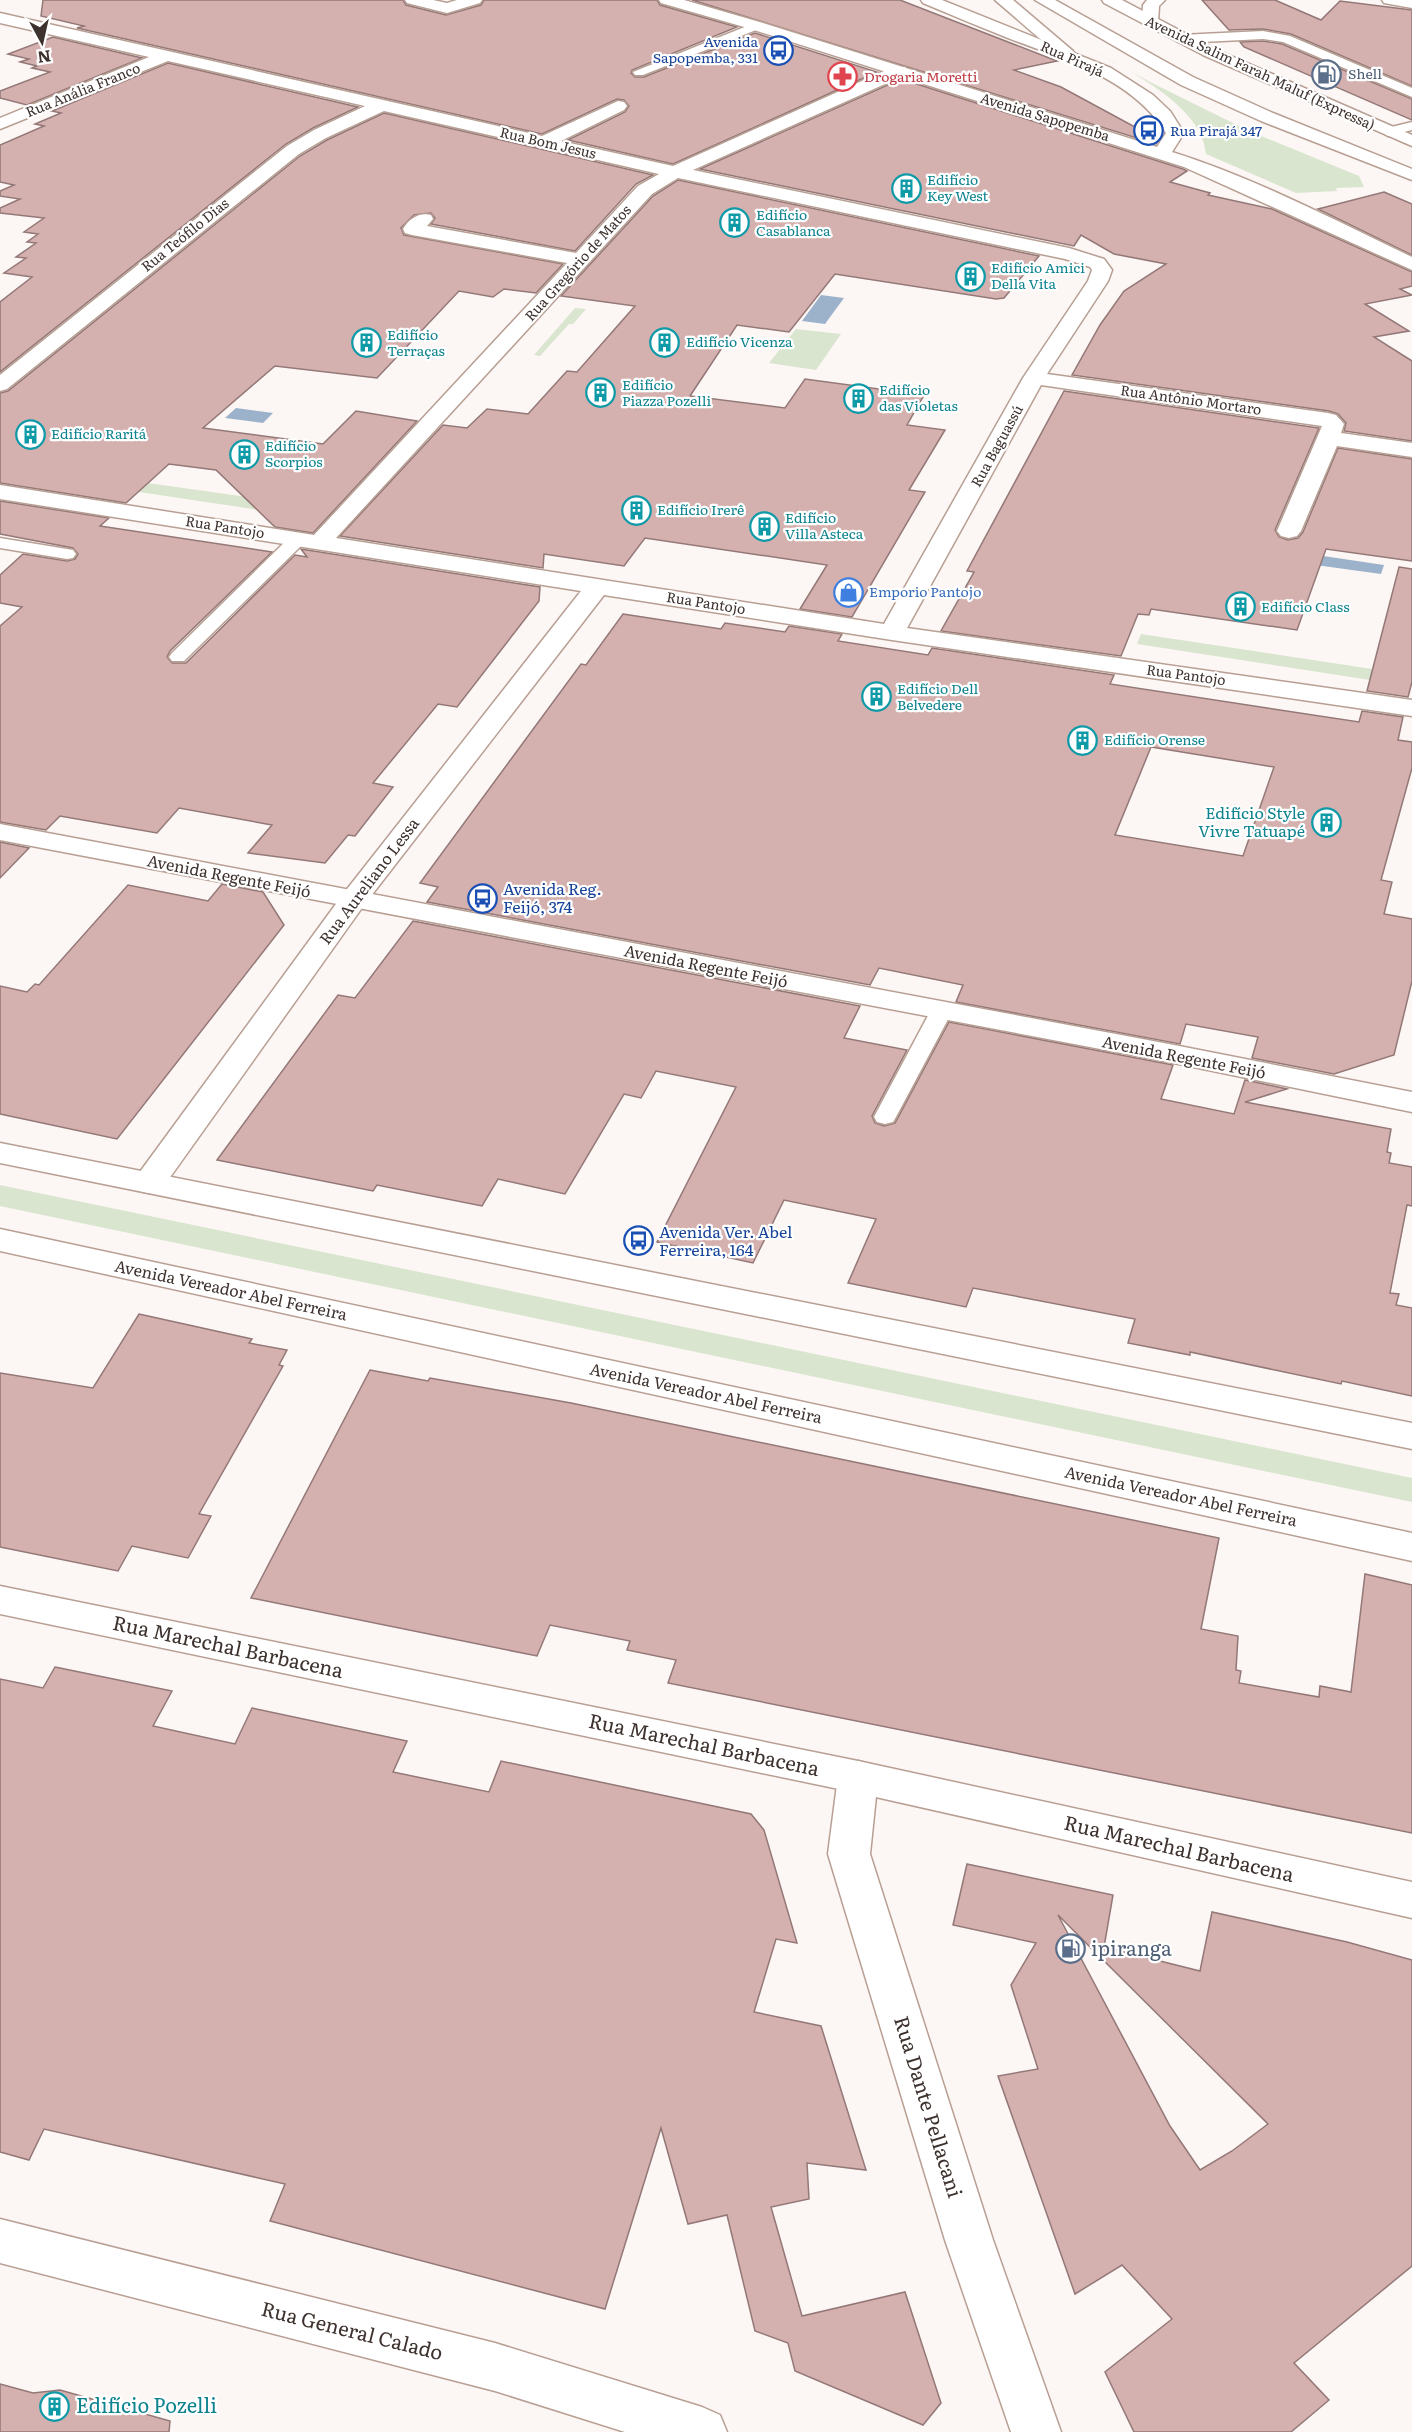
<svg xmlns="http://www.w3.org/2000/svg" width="1412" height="2432" font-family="Literata,serif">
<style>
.green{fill:#d9e5ce}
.water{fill:#9cb2ca}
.building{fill:#d4b1af;stroke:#937877;stroke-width:1.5;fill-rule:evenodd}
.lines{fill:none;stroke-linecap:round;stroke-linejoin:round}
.lane-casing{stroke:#b89f93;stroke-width:3}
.street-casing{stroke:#b89f93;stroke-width:3}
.secondary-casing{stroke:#b89f93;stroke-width:3}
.primary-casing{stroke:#b89f93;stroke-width:3}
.highway-casing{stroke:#b89f93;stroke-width:3}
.lane{fill:#fff;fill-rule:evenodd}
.street{fill:#fff;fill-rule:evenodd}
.secondary{fill:#fff;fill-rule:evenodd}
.primary{fill:#fff;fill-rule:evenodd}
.highway{fill:#fff;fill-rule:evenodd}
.labels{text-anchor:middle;stroke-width:4.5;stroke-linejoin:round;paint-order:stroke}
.far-transit-label{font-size:14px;fill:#164399;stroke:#fff;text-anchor:end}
.far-street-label{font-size:14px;fill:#3d322e;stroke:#fff}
.far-service-label{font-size:14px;fill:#4e5e75;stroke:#fff;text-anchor:start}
.far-health-label{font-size:14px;fill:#be3a42;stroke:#fff;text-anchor:start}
.far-culture-label{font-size:14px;fill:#0d838f;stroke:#fff;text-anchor:start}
.far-shop-label{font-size:14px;fill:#366cbe;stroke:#fff;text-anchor:start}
.culture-label{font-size:16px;fill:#0d838f;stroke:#fff;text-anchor:end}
.street-label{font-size:16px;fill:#3d322e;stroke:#fff}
.transit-label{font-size:16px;fill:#164399;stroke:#fff;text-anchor:start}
.near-street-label{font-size:20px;fill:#3d322e;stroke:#fff}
.near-service-label{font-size:20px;fill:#4e5e75;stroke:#fff;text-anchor:start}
.near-culture-label{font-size:20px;fill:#0d838f;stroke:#fff;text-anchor:start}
</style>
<rect width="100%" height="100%" fill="#fcf6f4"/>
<g class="green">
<path d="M1069,38L1152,83L1249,131L1359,176L1364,187L1336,188L1337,191L1296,193L1206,154C1202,100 1111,62 1069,38Z"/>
<polygon points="575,308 586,309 573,324 569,324 540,356 534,355"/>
<polygon points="796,329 841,334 816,370 769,363"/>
<polygon points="148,483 268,500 259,510 139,492"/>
<polygon points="1141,634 1372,669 1370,680 1137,644"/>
<polygon points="0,1185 1412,1478 1412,1502 0,1206"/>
</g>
<g class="water">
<polygon points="821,295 844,298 825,324 802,321"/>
<polygon points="236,408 273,413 263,423 225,418"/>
<polygon points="1276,549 1384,565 1381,574 1272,559"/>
</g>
<g class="building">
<polygon points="43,0 403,0 406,5 446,15 481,5 484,0 657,0 660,5 737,27 632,70 631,73 635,77 644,77 755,33 877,72 673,164 568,140 625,112 629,106 624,100 617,99 542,134 77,28 84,26 41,16"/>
<polygon points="692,0 900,0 1057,61 1014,70 1061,87 1159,140 1156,144"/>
<polygon points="1202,0 1275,0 1321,20 1340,1 1412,10 1412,86 1291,34 1263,29 1229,30"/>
<polygon points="53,37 142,58 27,105 0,98 0,91 50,72 32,68 37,66 20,62 29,59 8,54"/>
<polygon points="1263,41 1282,44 1412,99 1412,120 1244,47 1240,42"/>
<polygon points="168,63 358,107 313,128 286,144 0,372 0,302 32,277 4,273 26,258 16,257 36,243 27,242 38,234 24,232 44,218 0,213 0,208 20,199 0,196 0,191 14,185 0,182 0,145 44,126 35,124 61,113 52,111"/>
<polygon points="901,79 1183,169 1187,171 1170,182 1210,193 1208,195 1272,209 1412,272 1412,286 1400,289 1412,295 1365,304 1409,331 1374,337 1412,361 1412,441 1344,431 1346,423 1338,414 1329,411 1072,375 1100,325 1124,291 1166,264 1114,254 1081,235 1074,246 700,169"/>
<polygon points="384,113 653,175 636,184 575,251 431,224 435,218 431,213 414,215 401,228 404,235 563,264 536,293 504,289 493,297 459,291 377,378 275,366 203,428 323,444 356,411 417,421 313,533 275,527 216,470 169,464 126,503 0,483 0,393 8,391 300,156 327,140"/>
<polygon points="678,180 1039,256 1004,298 996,299 835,274 789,332 737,325 690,396 785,408 805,379 924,395 907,425 945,430 909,490 925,492 852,617 800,609 827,565 645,538 624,566 544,554 543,568 340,536 443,425 467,428 487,409 528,414 567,371 577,372 635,306 561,296 653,196"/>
<polygon points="1384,192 1412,204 1412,255 1318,209"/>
<polygon points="1064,391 1319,428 1275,530 1279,537 1288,540 1298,538 1303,532 1338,448 1412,459 1412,561 1326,549 1297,630 1151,609 1149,615 1138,614 1121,656 941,631 974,572 967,571"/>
<polygon points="0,501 109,518 100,526 272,552 170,651 167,657 172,663 186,663 295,555 307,557 301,549 540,587 539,601 457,707 438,704 373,783 393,787 355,836 348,835 325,863 248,853 272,825 179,808 157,833 60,816 46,830 0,822 0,626 22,607 0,603 0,575 23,554 67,561 75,559 78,554 73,548 0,534"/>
<polygon points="1399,567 1412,569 1412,682 1408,697 1367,691"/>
<path d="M623,614L721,629L725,623L785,632L789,626L842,634L838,641L928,655L932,648L1114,675L1110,684L1359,722L1362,711L1403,717L1398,740L1412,742V768L1381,880L1392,882L1384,914L1412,919V981L1394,1055L1334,1074L1252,1058L1258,1037L1186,1024L1180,1044L956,1002L963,985L879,968L870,985L427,902L438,887L420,883L581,664L586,665ZM1151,747L1274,767L1243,856L1115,835Z"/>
<polygon points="0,842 29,848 0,878"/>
<polygon points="222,884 263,892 284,925 117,1139 0,1114 0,986 27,992 35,984 39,985 128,885 208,901"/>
<polygon points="413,921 860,1006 844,1038 907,1050 872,1116 875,1123 884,1126 895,1123 949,1022 1173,1065 1161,1099 1234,1114 1245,1080 1287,1089 1245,1102 1391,1129 1387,1152 1391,1153 1389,1163 1412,1167 1412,1206 1407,1205 1390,1293 1399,1294 1396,1305 1412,1308 1412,1396 1342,1381 1341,1384 1190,1352 1190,1355 1128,1343 1135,1319 973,1288 966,1307 848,1283 876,1219 784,1200 753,1263 657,1242 736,1087 656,1071 641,1098 624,1094 565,1194 498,1179 482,1206 377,1185 373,1191 217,1160 338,995 355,998"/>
<polygon points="139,1314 252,1339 249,1343 287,1350 279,1365 283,1366 199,1514 211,1516 188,1558 132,1546 118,1571 0,1547 0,1373 93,1388"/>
<polygon points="370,1370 428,1381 430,1378 571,1403 1219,1538 1201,1629 1238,1636 1236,1670 1241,1671 1239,1683 1319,1697 1320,1686 1351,1692 1365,1574 1412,1585 1412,1833 668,1683 676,1660 627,1650 630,1641 550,1625 537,1656 251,1598"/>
<polygon points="55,1667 172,1691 153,1726 235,1744 252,1708 407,1741 393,1772 489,1792 501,1761 751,1814 764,1830 797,1943 776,1939 754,2012 821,2026 866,2170 807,2163 809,2199 771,2207 802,2316 905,2292 941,2403 923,2425 795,2371 788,2343 755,2331 727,2215 688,2224 661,2128 605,2309 270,2221 285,2184 44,2129 29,2160 0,2152 0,1679 43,1688"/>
<path d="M967,1864L1113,1895L1104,1947L1200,1971L1212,1912L1347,1942L1412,1960V2266L1294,2363L1329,2400L1291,2432H1134L1105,2372L1172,2319L1122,2265L1075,2294L998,2076L1038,2069L1011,1985L1036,1943L953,1925ZM1058,1915L1086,1943L1268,2124L1232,2151L1200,2170L1170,2126Z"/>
<polygon points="0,2384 33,2393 60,2390 170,2421 169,2432 0,2432"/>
</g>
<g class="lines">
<defs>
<g id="lane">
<polygon points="757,22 763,26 761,28 643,75 635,75 633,72"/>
<polygon points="1263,31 1290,36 1412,88 1412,97 1283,42 1263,39 1181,43 1175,39 1181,35"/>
<polygon points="1412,122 1412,130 1388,136 1382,132 1383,129"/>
<polygon points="298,534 304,535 307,539 304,543 184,661 172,661 169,657 172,653 292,535"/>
<polygon points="0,538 67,549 73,550 76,554 73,558 67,559 0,548"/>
<polygon points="942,1003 950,1005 953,1010 896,1117 893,1122 885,1124 877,1122 874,1117 931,1010 934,1005"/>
</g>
<g id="street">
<polygon points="405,0 433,0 447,3 457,0 482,0 480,3 447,13 407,3"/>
<polygon points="1382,0 1412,0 1412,8 1384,3"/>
<path d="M0,13L542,136L618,101L624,102L627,106L624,110L561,141L673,166L893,67H905L907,71L905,75L693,170L1069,248L1104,259L1112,270L1108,281L1047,374L1328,413L1336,415L1344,424L1341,433L1412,443V457L1337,446L1301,531L1297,536L1289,538L1281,536L1277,531L1322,426L1041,385L907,628L1412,700V716L892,640L604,595L364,905L161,1190L149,1193L137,1190L133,1183L137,1176L344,893L581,591L0,499V485L314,535L567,263L412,235L405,233L403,229C409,219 419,212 431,215L433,219L427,226L576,253L638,186L659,174L384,111L326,138L299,154L7,389L0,391V375L287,146L314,130L365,106L168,61L0,129V118L149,57L0,23ZM678,178L1065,259L1090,267L1092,270L1088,281L1023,378L884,624L336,538L652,194Z"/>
<polygon points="858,1761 872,1765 878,1777 870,1854 993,2240 1061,2432 1011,2432 945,2240 828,1854 838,1777 844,1765"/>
<polygon points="0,2219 495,2343 702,2407 720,2415 727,2432 625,2432 495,2391 0,2263"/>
</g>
<g id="secondary">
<path d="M659,0H684L763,23L1157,147L1166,133C1132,78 1065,60 1008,38C980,27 952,15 923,3L921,0H942L1111,68L1153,95L1170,111L1184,133L1172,152C1255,178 1334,220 1412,257V270L1184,167L751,29L661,3Z"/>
<polygon points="1147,0 1165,0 1159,6 1158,23 1150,28 1142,23 1143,5"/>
<polygon points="0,824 1169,1044 1412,1092 1412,1112 1169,1062 0,840"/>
<polygon points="0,1586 858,1761 1412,1882 1412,1918 858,1793 0,1614"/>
</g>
<g id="primary">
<polygon points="0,1143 1412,1423 1412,1449 0,1163"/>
<polygon points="0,1229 1412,1533 1412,1561 0,1251"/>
</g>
<g id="highway">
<polygon points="995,0 1013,0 1073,51 1075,54 1073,57 1061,57"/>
<polygon points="1035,0 1055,0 1193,77 1273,113 1412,169 1412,180 1261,121 1181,85"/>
<polygon points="1102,0 1122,0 1215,49 1412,135 1412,146 1203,55 1104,3"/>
</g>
</defs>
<use href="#lane" class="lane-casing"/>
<use href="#street" class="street-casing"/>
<use href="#secondary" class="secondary-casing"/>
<use href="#primary" class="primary-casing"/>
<use href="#highway" class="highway-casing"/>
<use href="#lane" class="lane"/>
<use href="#street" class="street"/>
<use href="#secondary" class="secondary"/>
<use href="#primary" class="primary"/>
<use href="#highway" class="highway"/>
</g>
<defs>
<symbol id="bus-ring" viewBox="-11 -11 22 22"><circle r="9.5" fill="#fff" stroke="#1a4fb4" stroke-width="1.5"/><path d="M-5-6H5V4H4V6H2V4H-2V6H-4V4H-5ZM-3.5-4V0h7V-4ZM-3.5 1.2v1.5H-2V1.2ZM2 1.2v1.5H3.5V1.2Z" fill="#1a4fb4"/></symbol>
<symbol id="fuel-ring" viewBox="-11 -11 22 22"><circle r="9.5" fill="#fff" stroke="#5c6f8a" stroke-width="1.5"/><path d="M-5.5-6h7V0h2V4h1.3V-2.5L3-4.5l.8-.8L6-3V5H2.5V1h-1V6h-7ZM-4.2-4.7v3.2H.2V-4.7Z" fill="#5c6f8a"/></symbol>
<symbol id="pharmacy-ring" viewBox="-11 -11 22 22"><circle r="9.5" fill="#fff" stroke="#e0444e" stroke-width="1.5"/><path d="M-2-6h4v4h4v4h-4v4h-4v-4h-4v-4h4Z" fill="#e0444e"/></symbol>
<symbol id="building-ring" viewBox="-11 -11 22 22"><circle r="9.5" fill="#fff" stroke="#0f9aa8" stroke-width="1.5"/><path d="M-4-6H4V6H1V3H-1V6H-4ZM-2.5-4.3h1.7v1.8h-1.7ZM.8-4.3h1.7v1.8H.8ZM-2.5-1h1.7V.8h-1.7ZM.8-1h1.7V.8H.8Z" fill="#0f9aa8"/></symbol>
<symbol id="shop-ring" viewBox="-11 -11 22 22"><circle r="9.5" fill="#fff" stroke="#3f7fe0" stroke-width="1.5"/><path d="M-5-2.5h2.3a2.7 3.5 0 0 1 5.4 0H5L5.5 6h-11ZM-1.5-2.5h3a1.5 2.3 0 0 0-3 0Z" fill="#3f7fe0"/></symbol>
</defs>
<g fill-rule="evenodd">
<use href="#bus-ring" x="762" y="34" width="33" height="33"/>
<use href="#fuel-ring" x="1310" y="58" width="33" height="33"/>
<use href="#pharmacy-ring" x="826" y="60" width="33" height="33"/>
<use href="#bus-ring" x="1132" y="114" width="33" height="33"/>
<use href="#building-ring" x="890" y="172" width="33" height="33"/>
<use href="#building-ring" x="718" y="206" width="33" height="33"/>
<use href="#building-ring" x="954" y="260" width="33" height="33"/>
<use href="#building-ring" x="648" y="326" width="33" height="33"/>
<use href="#building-ring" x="350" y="326" width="33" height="33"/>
<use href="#building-ring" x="584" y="376" width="33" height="33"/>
<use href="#building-ring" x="842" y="382" width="33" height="33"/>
<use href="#building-ring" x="14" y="418" width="33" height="33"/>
<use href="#building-ring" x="228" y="438" width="33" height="33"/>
<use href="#building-ring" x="620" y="494" width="33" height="33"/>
<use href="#building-ring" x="748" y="510" width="33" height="33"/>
<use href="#shop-ring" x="832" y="576" width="33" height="33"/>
<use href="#building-ring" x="1224" y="590" width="33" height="33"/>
<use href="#building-ring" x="860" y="680" width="33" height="33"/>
<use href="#building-ring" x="1066" y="724" width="33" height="33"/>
<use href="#building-ring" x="1310" y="806" width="33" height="33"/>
<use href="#bus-ring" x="466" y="882" width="33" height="33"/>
<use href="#bus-ring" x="622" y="1224" width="33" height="33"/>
<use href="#fuel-ring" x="1054" y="1932" width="33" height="33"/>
<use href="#building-ring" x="38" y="2390" width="33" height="33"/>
</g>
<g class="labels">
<g class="far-transit-label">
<text x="758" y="47">Avenida<tspan x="758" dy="16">Sapopemba, 331</tspan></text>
<text x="1170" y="136" text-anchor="start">Rua Pirajá 347</text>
</g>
<g class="far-street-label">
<text transform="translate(1072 59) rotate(24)" y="5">Rua Pirajá</text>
<text transform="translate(1260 73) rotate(25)" y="5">Avenida Salim Farah Maluf (Expressa)</text>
<text transform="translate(83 90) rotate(-22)" y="5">Rua Anália Franco</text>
<text transform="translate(1045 117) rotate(17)" y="5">Avenida Sapopemba</text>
<text transform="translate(548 143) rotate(13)" y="5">Rua Bom Jesus</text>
<text transform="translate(185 235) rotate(-39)" y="5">Rua Teófilo Dias</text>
<text transform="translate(578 263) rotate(-48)" y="5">Rua Gregório de Matos</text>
<text transform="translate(1191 400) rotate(8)" y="5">Rua Antônio Mortaro</text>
<text transform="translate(997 446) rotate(-61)" y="5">Rua Baguassú</text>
<text transform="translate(225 527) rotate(9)" y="5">Rua Pantojo</text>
<text transform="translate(706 603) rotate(9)" y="5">Rua Pantojo</text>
<text transform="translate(1186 675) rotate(8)" y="5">Rua Pantojo</text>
</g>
<g class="far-service-label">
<text x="1348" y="79">Shell</text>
</g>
<g class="far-health-label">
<text x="864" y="82">Drogaria Moretti</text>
</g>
<g class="far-culture-label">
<text x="927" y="185">Edifício<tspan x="927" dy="16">Key West</tspan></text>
<text x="756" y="220">Edifício<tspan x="756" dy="16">Casablanca</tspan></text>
<text x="991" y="273">Edifício Amici<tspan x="991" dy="16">Della Vita</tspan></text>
<text x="387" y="340">Edifício<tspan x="387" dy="16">Terraças</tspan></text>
<text x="686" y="347">Edifício Vicenza</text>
<text x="622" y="390">Edifício<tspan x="622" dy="16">Piazza Pozelli</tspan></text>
<text x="879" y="395">Edifício<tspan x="879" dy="16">das Violetas</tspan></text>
<text x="51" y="439">Edifício Raritá</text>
<text x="265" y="451">Edifício<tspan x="265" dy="16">Scorpios</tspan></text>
<text x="657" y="515">Edifício Irerê</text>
<text x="785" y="523">Edifício<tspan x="785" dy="16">Villa Asteca</tspan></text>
<text x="1261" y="612">Edifício Class</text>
<text x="897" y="694">Edifício Dell<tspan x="897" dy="16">Belvedere</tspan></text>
<text x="1104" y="745">Edifício Orense</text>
</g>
<g class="far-shop-label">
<text x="869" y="597">Emporio Pantojo</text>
</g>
<g class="culture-label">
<text x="1305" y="819">Edifício Style<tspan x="1305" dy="18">Vivre Tatuapé</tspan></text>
</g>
<g class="street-label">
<text transform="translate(229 876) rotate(11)" y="6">Avenida Regente Feijó</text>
<text transform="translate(369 881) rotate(-53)" y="6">Rua Aureliano Lessa</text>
<text transform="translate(706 966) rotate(11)" y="6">Avenida Regente Feijó</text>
<text transform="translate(1184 1057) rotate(11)" y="6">Avenida Regente Feijó</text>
<text transform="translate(231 1290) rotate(12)" y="6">Avenida Vereador Abel Ferreira</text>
<text transform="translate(706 1393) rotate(12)" y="6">Avenida Vereador Abel Ferreira</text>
<text transform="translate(1181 1496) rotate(12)" y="6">Avenida Vereador Abel Ferreira</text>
</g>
<g class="transit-label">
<text x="503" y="895">Avenida Reg.<tspan x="503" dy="18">Feijó, 374</tspan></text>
<text x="659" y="1238">Avenida Ver. Abel<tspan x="659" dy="18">Ferreira, 164</tspan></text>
</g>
<g class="near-street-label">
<text transform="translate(228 1647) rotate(12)" y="7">Rua Marechal Barbacena</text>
<text transform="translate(704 1745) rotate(12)" y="7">Rua Marechal Barbacena</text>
<text transform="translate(1179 1849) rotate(13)" y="7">Rua Marechal Barbacena</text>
<text transform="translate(928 2107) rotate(73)" y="7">Rua Dante Pellacani</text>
<text transform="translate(352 2331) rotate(14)" y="7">Rua General Calado</text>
</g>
<g class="near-service-label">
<text x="1091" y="1956">ipiranga</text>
</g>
<g class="near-culture-label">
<text x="76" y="2413">Edifício Pozelli</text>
</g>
</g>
<g transform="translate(42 42) rotate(172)" stroke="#ffffff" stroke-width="4.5" paint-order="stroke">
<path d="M0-4.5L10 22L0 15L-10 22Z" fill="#3d322e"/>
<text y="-9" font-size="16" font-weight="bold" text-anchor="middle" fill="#3d322e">N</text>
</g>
</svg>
